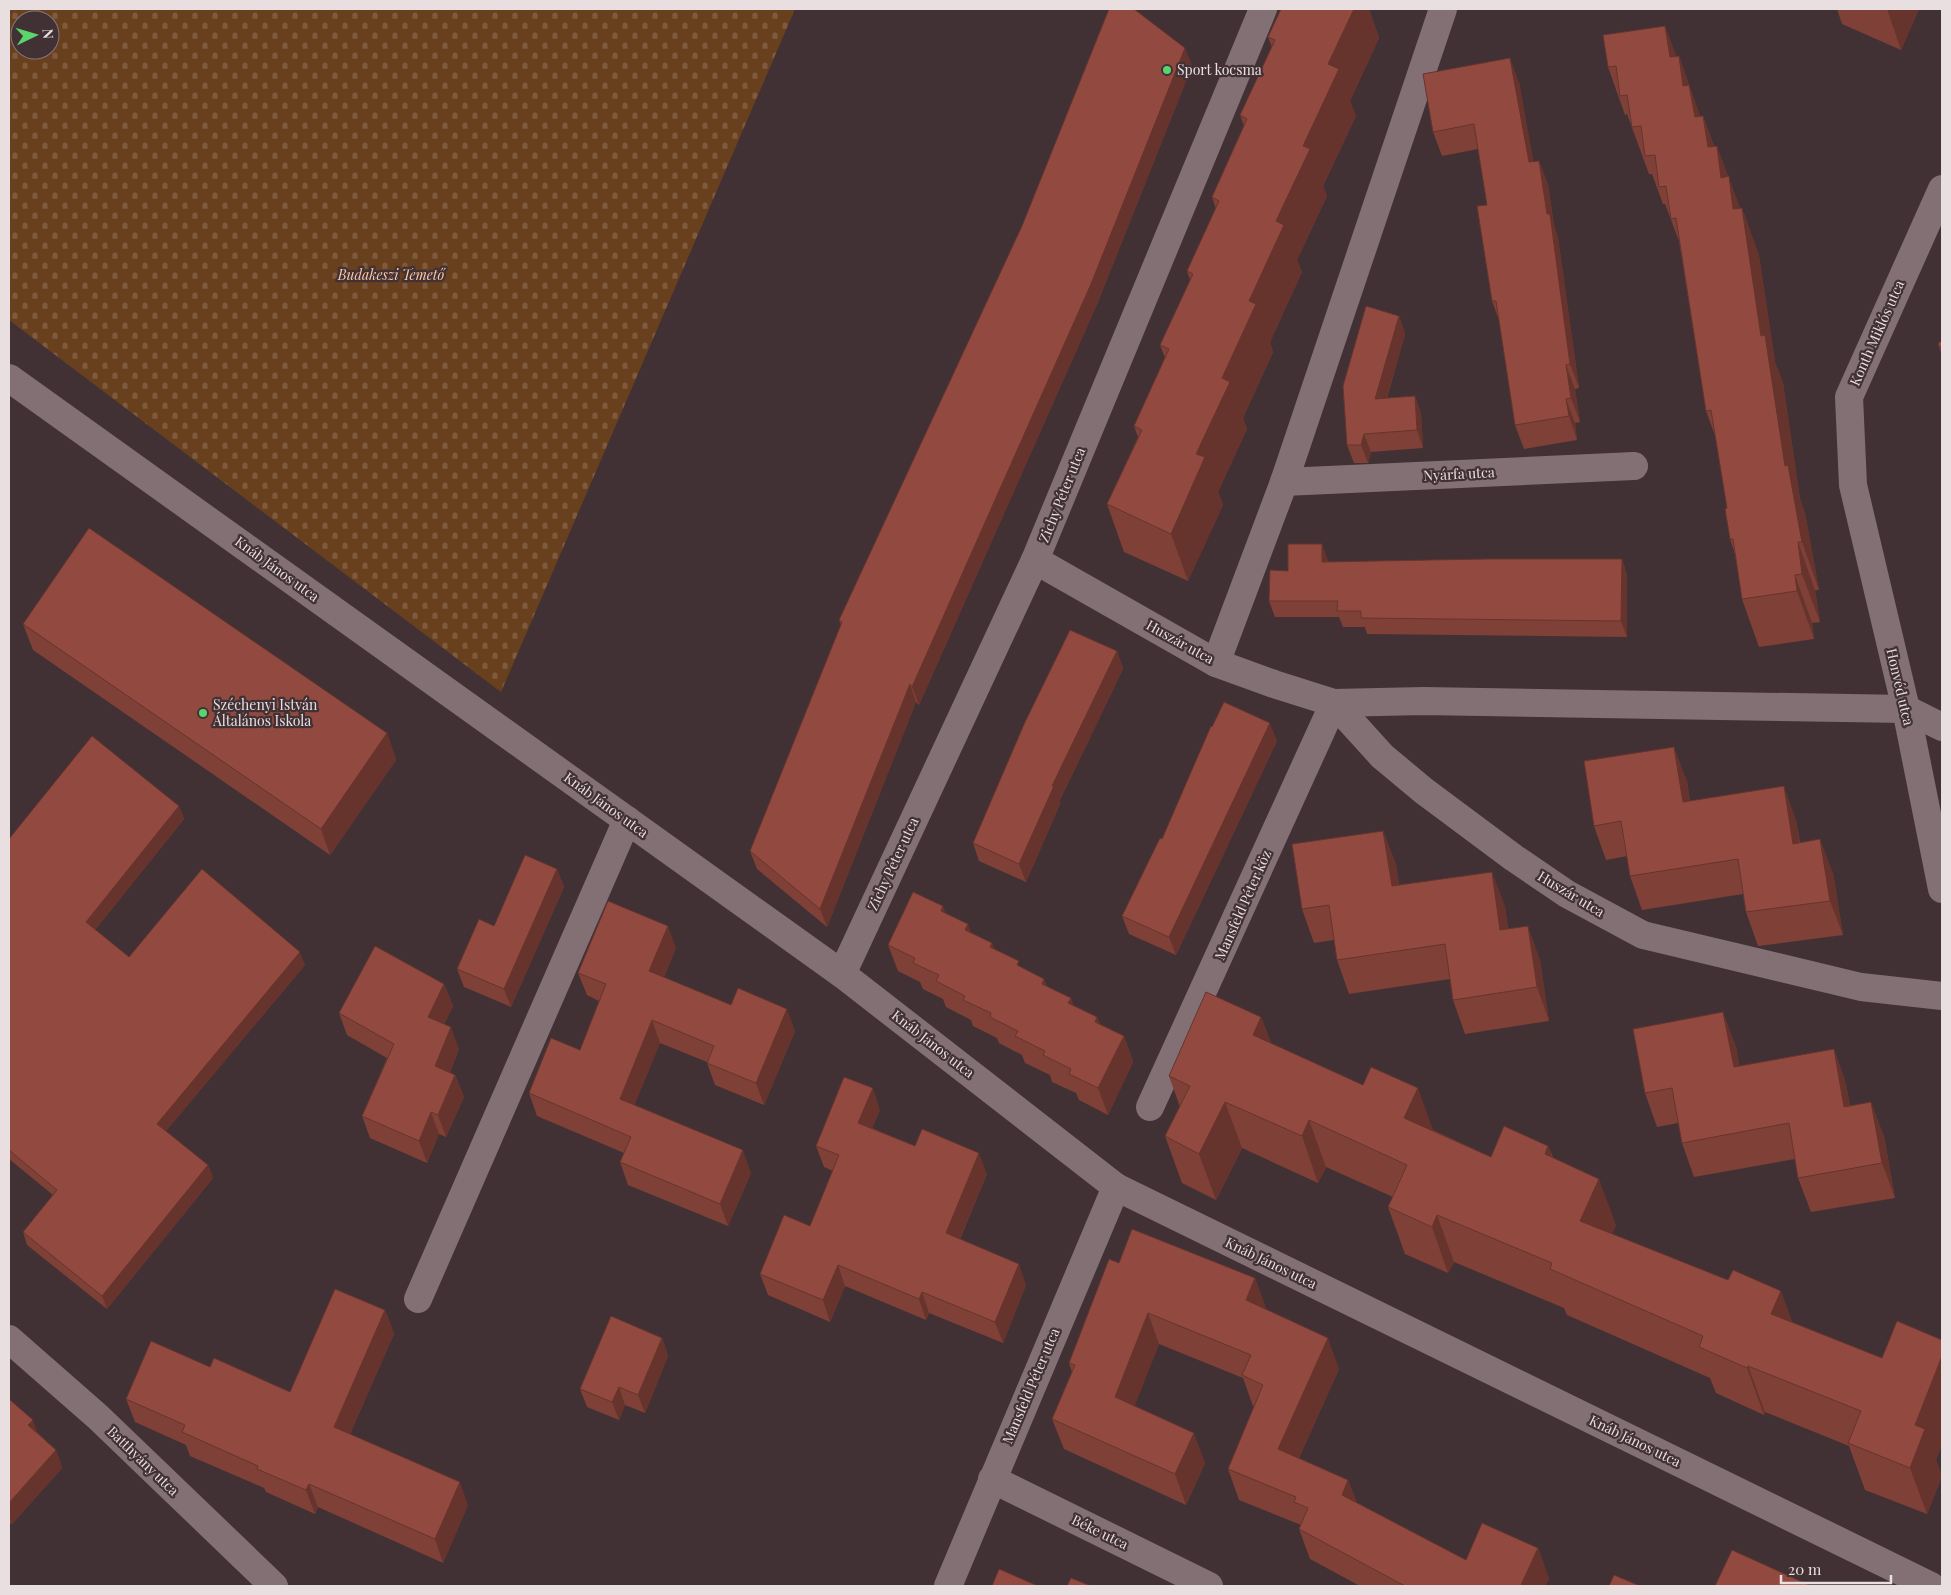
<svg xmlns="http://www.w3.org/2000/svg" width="1951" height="1595" font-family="'Playfair Display',serif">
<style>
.cemetery{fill:url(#cemetery-stones);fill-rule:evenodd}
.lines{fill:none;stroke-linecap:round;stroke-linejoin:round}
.minor{stroke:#827075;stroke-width:28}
.wall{fill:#7e4037}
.shaded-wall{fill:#66342d}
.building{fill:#924a40;stroke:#66342d}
.poi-dot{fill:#5ad56e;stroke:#413135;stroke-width:2}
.labels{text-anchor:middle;stroke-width:4.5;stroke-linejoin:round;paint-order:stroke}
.poi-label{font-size:14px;fill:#e9dfe1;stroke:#413135;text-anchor:start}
.park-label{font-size:14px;font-style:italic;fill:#fcc9a3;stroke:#413135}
.street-label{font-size:14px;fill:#e9dfe1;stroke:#413135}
</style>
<defs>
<pattern id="cemetery-stones" width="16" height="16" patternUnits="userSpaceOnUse" patternTransform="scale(1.25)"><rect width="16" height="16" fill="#69401d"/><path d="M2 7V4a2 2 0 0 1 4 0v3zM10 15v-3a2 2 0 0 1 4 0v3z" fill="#7e5b3e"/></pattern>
</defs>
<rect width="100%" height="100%" fill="#413135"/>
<path class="cemetery" d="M9,9H795L501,692L9,320ZM20,20H50V50H20Z"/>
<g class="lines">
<g class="minor">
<polyline points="1942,189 1849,397 1853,485 1906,709 1942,889"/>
<polyline points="9,378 842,974 1116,1187 1931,1586"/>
<polyline points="1284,482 1634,466"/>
<polyline points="1035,560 1216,663 1274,684 1334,703 1424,701 1906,709 1942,727"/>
<polyline points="1216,663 1284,482 1443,9"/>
<polyline points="1334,703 1382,756 1424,791 1514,858 1567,894 1643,935 1861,987 1942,996"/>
<polyline points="842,974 1035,560 1263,9"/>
<polyline points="1150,1107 1334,703"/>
<polyline points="418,1299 627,820"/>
<polyline points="9,1339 98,1417 274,1586"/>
<polyline points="992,1479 1209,1586"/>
<polyline points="948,1586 1116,1187"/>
</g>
</g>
<g class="wall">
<polygon points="1281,9 1369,9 1379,38 1350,101 1356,116 1323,186 1327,196 1297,260 1302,272 1270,342 1273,352 1243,418 1247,429 1218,492 1223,505 1188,581 1124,552 1107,504 1138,437 1134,426 1165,358 1160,345 1190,280 1187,271 1216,209 1212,197 1244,126 1240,115 1272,47 1268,37"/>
<polygon points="1837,9 1919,9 1901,50 1842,24"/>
<polygon points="1185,48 1192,66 1098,302 919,705 916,702 827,927 757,869 750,851 841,625 839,620"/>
<polygon points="1679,56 1700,116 1703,116 1714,146 1728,176 1740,208 1742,208 1759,256 1775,362 1783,383 1800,499 1805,513 1819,590 1815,590 1820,622 1812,623 1814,639 1759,647 1742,599 1735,554 1730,539 1727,508 1716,438 1706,411 1679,241 1665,204 1663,204 1652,174 1649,174 1627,114 1625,115 1608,67"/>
<polygon points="1519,82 1533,162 1539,161 1548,185 1554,225 1558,238 1579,388 1575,389 1580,422 1575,423 1577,440 1524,449 1515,425 1499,320 1492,301 1487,205 1478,149 1442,156 1433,132"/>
<polygon points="1399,316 1405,334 1387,398 1415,396 1421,414 1423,448 1371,452 1368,463 1354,463 1347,445"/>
<polygon points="1942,340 1942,355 1938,344"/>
<polygon points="1622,559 1627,575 1627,637 1367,634 1365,627 1343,627 1339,617 1275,617 1269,601 1288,571 1328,560 1328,562"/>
<polygon points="23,624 387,733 396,760 330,855 33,650"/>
<polygon points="1117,651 1123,669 1059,802 1060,804 1026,882 979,861 973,843"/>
<polygon points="1277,741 1176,955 1129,934 1122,916 1162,839"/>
<polygon points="1687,781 1690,801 1796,820 1800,842 1833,873 1843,935 1758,946 1746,912 1743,894 1642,910 1630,876 1627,856 1606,860 1594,826"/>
<polygon points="179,806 184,819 95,930 129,957 305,965 166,1131 208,1165 213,1178 107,1309 27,1245 23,1232 53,1195 9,1159 9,839"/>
<polygon points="1383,831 1396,865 1399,885 1505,906 1508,929 1540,960 1549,1021 1465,1034 1453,1000 1450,979 1349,994 1337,960 1334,940 1314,943 1302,909"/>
<polygon points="557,869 564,887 511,1007 464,987 457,969 494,926"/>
<polygon points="945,913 972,933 992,943 994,949 1021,967 1044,979 1047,987 1071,998 1073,1005 1097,1017 1100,1024 1124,1036 1133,1062 1108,1115 1079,1100 1076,1093 1052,1082 1050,1075 1025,1063 1022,1055 999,1043 997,1038 973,1026 971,1020 946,1007 943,999 923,989 920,982 898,971 888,945"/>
<polygon points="676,948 664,977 795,1031 764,1105 715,1085 707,1063 707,1062 660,1043 634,1105 751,1173 728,1226 628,1185 620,1162 624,1153 537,1116 529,1093 580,1050 599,1001 587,995 578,973"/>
<polygon points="444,984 453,1006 444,1024 459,1049 450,1072 455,1075 464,1097 446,1137 439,1134 427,1163 370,1138 362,1116 387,1058 347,1035 339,1013"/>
<polygon points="1261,1017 1271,1043 1433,1130 1491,1157 1548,1146 1553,1157 1616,1225 1612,1234 1792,1322 1882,1358 1942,1340 1942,1445 1936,1460 1942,1476 1927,1514 1865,1490 1849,1446 1765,1412 1764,1415 1716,1393 1710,1378 1567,1315 1564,1308 1454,1262 1448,1273 1405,1254 1388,1207 1393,1197 1326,1167 1318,1183 1242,1148 1216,1200 1182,1183 1165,1136 1180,1107 1169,1076"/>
<polygon points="1736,1046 1739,1066 1834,1049 1846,1084 1850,1106 1884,1136 1895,1198 1811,1212 1798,1178 1795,1159 1694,1177 1682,1143 1678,1123 1657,1127 1645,1093"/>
<polygon points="880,1110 872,1128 915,1146 987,1174 960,1239 1026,1285 1003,1343 929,1313 926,1320 845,1286 830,1322 768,1295 760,1274 810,1226 833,1171 824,1167 816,1146"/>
<polygon points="1119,1263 1255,1278 1266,1309 1339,1369 1299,1458 1348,1480 1357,1503 1466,1560 1538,1548 1549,1579 1545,1586 1360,1586 1310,1559 1299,1529 1301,1525 1239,1500 1228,1469 1254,1406 1253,1406 1243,1378 1159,1344 1134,1406 1205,1463 1186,1505 1064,1449 1052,1419 1072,1372 1069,1363"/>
<polygon points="385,1310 394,1334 350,1434 468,1505 443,1563 318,1507 315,1514 266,1492 264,1488 190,1456 186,1445 135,1422 126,1399 210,1367 290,1392"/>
<polygon points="662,1338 668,1356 645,1413 625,1405 619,1420 587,1407 580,1389"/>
<polygon points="9,1399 38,1433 56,1450 62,1468 12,1524 9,1522"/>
</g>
<g class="shaded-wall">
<polygon points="1354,9 1369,9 1379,38 1350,101 1356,116 1323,186 1327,196 1297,260 1302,272 1270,342 1273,352 1243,418 1247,429 1218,492 1223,505 1188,581 1171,534 1222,378 1303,146 1328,64"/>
<polygon points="1887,9 1919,9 1901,50"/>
<polygon points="1665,26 1680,65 1679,56 1705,130 1703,116 1718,158 1717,146 1743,216 1742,208 1759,256 1775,362 1783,383 1800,499 1805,513 1819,590 1802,542 1785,466 1761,336 1712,165 1670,57"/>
<polygon points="1185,48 1192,66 1098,302 919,705 912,687"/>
<polygon points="1510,58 1519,82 1538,186 1529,162"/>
<polygon points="1539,161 1548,185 1554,225 1558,238 1579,388 1570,364 1547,214"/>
<polygon points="1399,316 1405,334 1381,417 1375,399"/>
<polygon points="1566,365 1575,389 1580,422 1571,398"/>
<polygon points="1415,396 1421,414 1423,448 1417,430"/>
<polygon points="1566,399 1575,423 1577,440 1569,416"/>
<polygon points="1364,434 1371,452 1368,463 1361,445"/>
<polygon points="1798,542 1815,590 1820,622 1802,574"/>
<polygon points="1322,544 1328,560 1328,578 1322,562"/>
<polygon points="1622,559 1627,575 1627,637 1621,621"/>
<polygon points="1795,575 1812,623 1814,639 1797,591"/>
<polygon points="1117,651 1123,669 1059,802 1060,804 1026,882 1019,864 1052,786"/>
<polygon points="910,684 916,702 827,927 820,909"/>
<polygon points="1270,723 1277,741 1176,955 1169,937"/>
<polygon points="387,733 396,760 330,855 321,829"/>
<polygon points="1674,747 1687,781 1695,836 1683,802"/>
<polygon points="1784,786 1796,820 1805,878 1793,844"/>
<polygon points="179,806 184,819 91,935 86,922"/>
<polygon points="1383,831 1396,865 1404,921 1392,886"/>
<polygon points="1820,839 1833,873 1843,935 1830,901"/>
<polygon points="557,869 564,887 511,1007 504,989"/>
<polygon points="1492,872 1505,906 1512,964 1500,930"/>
<polygon points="943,906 952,933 941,911"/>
<polygon points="968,924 978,951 965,930"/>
<polygon points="668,926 676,948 657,993 649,971"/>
<polygon points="1528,926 1540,960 1549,1021 1537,987"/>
<polygon points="992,943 1001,969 990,947"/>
<polygon points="300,952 305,965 161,1137 157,1124"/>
<polygon points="1044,979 1054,1005 1042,984"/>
<polygon points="444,984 453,1006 437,1039 428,1017"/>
<polygon points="1071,998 1080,1024 1068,1003"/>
<polygon points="787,1009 795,1031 764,1105 756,1083"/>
<polygon points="1723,1012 1736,1046 1746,1102 1734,1067"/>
<polygon points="1097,1017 1107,1043 1095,1022"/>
<polygon points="1261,1017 1278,1063 1253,1035"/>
<polygon points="652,1020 660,1043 628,1121 620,1099"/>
<polygon points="451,1027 459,1049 443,1088 435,1066"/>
<polygon points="1124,1036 1133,1062 1108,1115 1098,1088"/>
<polygon points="1834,1049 1846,1084 1856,1141 1844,1107"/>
<polygon points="455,1075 464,1097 446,1137 438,1115"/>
<polygon points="873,1088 880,1110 866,1144 858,1123"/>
<polygon points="1418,1088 1435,1135 1404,1118"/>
<polygon points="1225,1102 1242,1148 1216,1200 1199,1154"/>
<polygon points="1871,1102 1884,1136 1895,1198 1882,1163"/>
<polygon points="431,1112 439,1134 427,1163 419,1141"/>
<polygon points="1309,1120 1326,1167 1318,1183 1302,1136"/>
<polygon points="1548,1146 1565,1192 1545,1154"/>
<polygon points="743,1150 751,1173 728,1226 720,1204"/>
<polygon points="979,1153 987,1174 953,1254 946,1233"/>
<polygon points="208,1165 213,1178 107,1309 102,1296"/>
<polygon points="1599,1179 1616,1225 1597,1268 1580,1221"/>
<polygon points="1437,1215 1454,1262 1448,1273 1432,1227"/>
<polygon points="1019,1264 1026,1285 1003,1343 995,1322"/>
<polygon points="838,1265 845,1286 830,1322 823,1300"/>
<polygon points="1255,1278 1266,1309 1257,1331 1246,1300"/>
<polygon points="1781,1291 1798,1337 1771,1314"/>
<polygon points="922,1292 929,1313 926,1320 919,1299"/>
<polygon points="385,1310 394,1334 343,1450 334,1427"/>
<polygon points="1148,1313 1159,1344 1126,1428 1115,1397"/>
<polygon points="662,1338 668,1356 645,1413 638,1395"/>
<polygon points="1328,1338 1339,1369 1289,1480 1278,1449"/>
<polygon points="1942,1356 1942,1445 1936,1460 1942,1476 1927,1514 1910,1468 1915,1425"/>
<polygon points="1748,1366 1765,1412 1764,1415 1747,1368"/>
<polygon points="619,1387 625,1405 619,1420 612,1402"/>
<polygon points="33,1420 39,1438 28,1425"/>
<polygon points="1194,1433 1205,1463 1186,1505 1175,1474"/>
<polygon points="56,1450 62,1468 12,1524 9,1516 9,1503"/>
<polygon points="1348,1480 1360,1510 1342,1495"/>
<polygon points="460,1482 468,1505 443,1563 435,1539"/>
<polygon points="309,1484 318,1507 315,1514 306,1490"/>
<polygon points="1538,1548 1549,1579 1545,1586 1521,1586"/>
</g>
<g class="building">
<polygon points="1109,9 1134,9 1185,48 1091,284 912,687 910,684 820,909 750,851 842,622 839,620 1022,226"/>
<polygon points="1281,9 1354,9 1328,64 1339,69 1303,146 1310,149 1276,221 1284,225 1249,301 1256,304 1222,378 1230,382 1196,454 1205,457 1171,534 1107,504 1142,430 1134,426 1169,349 1160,345 1193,274 1187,271 1219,201 1212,197 1247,119 1240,115 1275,40 1268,37"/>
<polygon points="1665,26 1670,57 1679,56 1683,86 1689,85 1695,117 1703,116 1708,147 1717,146 1721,178 1729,176 1733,209 1742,208 1761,336 1765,335 1785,466 1788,465 1802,542 1798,542 1802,574 1795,575 1797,591 1742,599 1733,539 1730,539 1725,509 1727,508 1711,410 1706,411 1676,218 1671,219 1666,186 1659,187 1655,155 1645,156 1641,126 1632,127 1627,95 1620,96 1616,66 1608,67 1603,35"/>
<polygon points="1510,58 1529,162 1539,161 1547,214 1550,214 1570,364 1566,365 1571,398 1566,399 1569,416 1515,425 1496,301 1492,301 1477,206 1487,205 1474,124 1433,132 1423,74"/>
<polygon points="1366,306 1399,316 1375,399 1415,396 1417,430 1364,434 1361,445 1347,445 1343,386"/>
<polygon points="1942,340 1942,349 1938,344"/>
<polygon points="89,528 387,733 321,829 23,624"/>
<polygon points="1288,544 1322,544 1322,562 1487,559 1622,559 1621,621 1361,618 1361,611 1337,611 1338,601 1269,601 1270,570 1288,571"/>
<polygon points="1070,630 1117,651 1052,786 1054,786 1019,864 973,843 1025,722"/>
<polygon points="1224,702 1270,723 1169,937 1122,916 1160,838 1162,839 1211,726 1212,727"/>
<polygon points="92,736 179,806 86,922 129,957 202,869 300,952 157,1124 208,1165 102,1296 23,1232 57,1190 9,1150 9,839"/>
<polygon points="1674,747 1683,802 1784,786 1793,844 1820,839 1830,901 1746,912 1738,859 1630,876 1621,821 1594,826 1584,761"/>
<polygon points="1383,831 1392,886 1492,872 1500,930 1528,926 1537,987 1453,1000 1445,944 1337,960 1329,905 1302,909 1292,844"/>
<polygon points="525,855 557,869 504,989 457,969 479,919 494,926"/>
<polygon points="913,892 943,906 941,911 968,924 965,930 992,943 990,947 1019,961 1017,965 1044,979 1042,984 1071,998 1068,1003 1097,1017 1095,1022 1124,1036 1098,1088 1069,1074 1071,1069 1043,1055 1045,1051 1015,1036 1018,1031 990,1017 991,1013 963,1000 965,996 936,981 939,975 913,963 915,958 888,945"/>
<polygon points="608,901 668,926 649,971 731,1005 738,988 787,1009 756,1083 707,1063 714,1046 652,1020 620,1099 743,1150 720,1204 620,1162 631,1137 529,1093 551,1038 580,1050 606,984 578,973"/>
<polygon points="375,946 444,984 428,1017 451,1027 435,1066 455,1075 438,1115 431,1112 419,1141 362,1116 394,1044 339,1013"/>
<polygon points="1206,992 1261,1017 1253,1035 1363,1085 1371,1067 1418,1088 1404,1118 1491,1157 1504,1126 1548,1146 1545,1154 1599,1179 1580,1221 1728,1280 1733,1270 1781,1291 1771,1314 1882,1358 1897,1321 1942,1340 1942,1356 1915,1425 1925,1429 1910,1468 1848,1443 1861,1411 1748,1366 1747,1368 1699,1347 1703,1336 1550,1269 1552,1263 1437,1215 1432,1227 1388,1207 1407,1165 1309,1120 1302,1136 1225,1102 1199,1154 1165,1136 1190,1086 1169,1076"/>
<polygon points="1723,1012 1734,1067 1834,1049 1844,1107 1871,1102 1882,1163 1798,1178 1789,1123 1682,1143 1672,1088 1645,1093 1633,1029"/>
<polygon points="844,1077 873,1088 858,1123 915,1146 922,1129 979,1153 946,1233 1019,1264 995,1322 922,1292 919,1299 838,1265 823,1300 760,1274 784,1215 810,1226 839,1155 816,1146"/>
<polygon points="1132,1229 1255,1278 1246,1300 1328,1338 1278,1449 1348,1480 1342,1495 1466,1560 1482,1523 1538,1548 1521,1585 1522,1586 1405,1586 1299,1529 1308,1508 1294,1502 1296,1497 1228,1469 1263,1385 1242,1375 1251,1355 1148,1313 1115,1397 1194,1433 1175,1474 1052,1419 1075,1365 1069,1363 1109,1259 1119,1263"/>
<polygon points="335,1289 385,1310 334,1427 460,1482 435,1539 309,1484 306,1490 257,1469 258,1466 182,1432 185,1425 126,1399 151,1341 210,1367 214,1358 290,1392"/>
<polygon points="611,1316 662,1338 638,1395 619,1387 612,1402 580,1389"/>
<polygon points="9,1399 33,1420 28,1425 56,1450 9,1503"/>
<polygon points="1732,1550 1811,1586 1715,1586"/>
<polygon points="999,1569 1038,1586 992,1586"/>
<polygon points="1614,1575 1640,1586 1609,1586"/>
<polygon points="1071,1578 1091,1586 1067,1586"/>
</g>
<g class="poi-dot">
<circle cx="1167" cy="70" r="5"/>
<circle cx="203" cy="713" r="5"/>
</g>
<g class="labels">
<g class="poi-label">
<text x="1177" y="75">Sport kocsma</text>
<text x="213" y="710">Széchenyi István<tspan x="213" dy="16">Általános Iskola</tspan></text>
</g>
<g class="park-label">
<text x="391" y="280">Budakeszi Temető</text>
</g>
<g class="street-label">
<text transform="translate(1877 333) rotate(-66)" y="5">Konth Miklós utca</text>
<text transform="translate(1459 474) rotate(-3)" y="5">Nyárfa utca</text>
<text transform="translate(1062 495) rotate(-68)" y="5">Zichy Péter utca</text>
<text transform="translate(277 569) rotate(36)" y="5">Knáb János utca</text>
<text transform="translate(1180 642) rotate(29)" y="5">Huszár utca</text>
<text transform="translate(1900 687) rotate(77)" y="5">Honvéd utca</text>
<text transform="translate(606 805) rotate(36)" y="5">Knáb János utca</text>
<text transform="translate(893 864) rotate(-65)" y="5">Zichy Péter utca</text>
<text transform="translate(1571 894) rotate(31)" y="5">Huszár utca</text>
<text transform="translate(1243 905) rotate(-66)" y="5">Mansfeld Péter köz</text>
<text transform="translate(933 1044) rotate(38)" y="5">Knáb János utca</text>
<text transform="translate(1271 1263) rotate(26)" y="5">Knáb János utca</text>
<text transform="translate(1031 1386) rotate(-67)" y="5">Mansfeld Péter utca</text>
<text transform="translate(1635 1441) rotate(26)" y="5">Knáb János utca</text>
<text transform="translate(143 1461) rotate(44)" y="5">Batthyány utca</text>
<text transform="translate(1100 1532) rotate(26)" y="5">Béke utca</text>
</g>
</g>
<rect width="1951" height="1595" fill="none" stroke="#e9dfe1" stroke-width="20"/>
<g transform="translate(35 35) rotate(85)"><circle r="24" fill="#413135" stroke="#84777a"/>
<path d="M0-4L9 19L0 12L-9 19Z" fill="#5ad56e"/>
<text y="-8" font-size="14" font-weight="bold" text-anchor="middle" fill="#e9dfe1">N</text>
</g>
<path d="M1781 1575v8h110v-8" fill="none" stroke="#e9dfe1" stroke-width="2.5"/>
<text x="1788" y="1575" font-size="15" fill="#e9dfe1" stroke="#413135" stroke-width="4" paint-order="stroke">20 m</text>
</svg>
